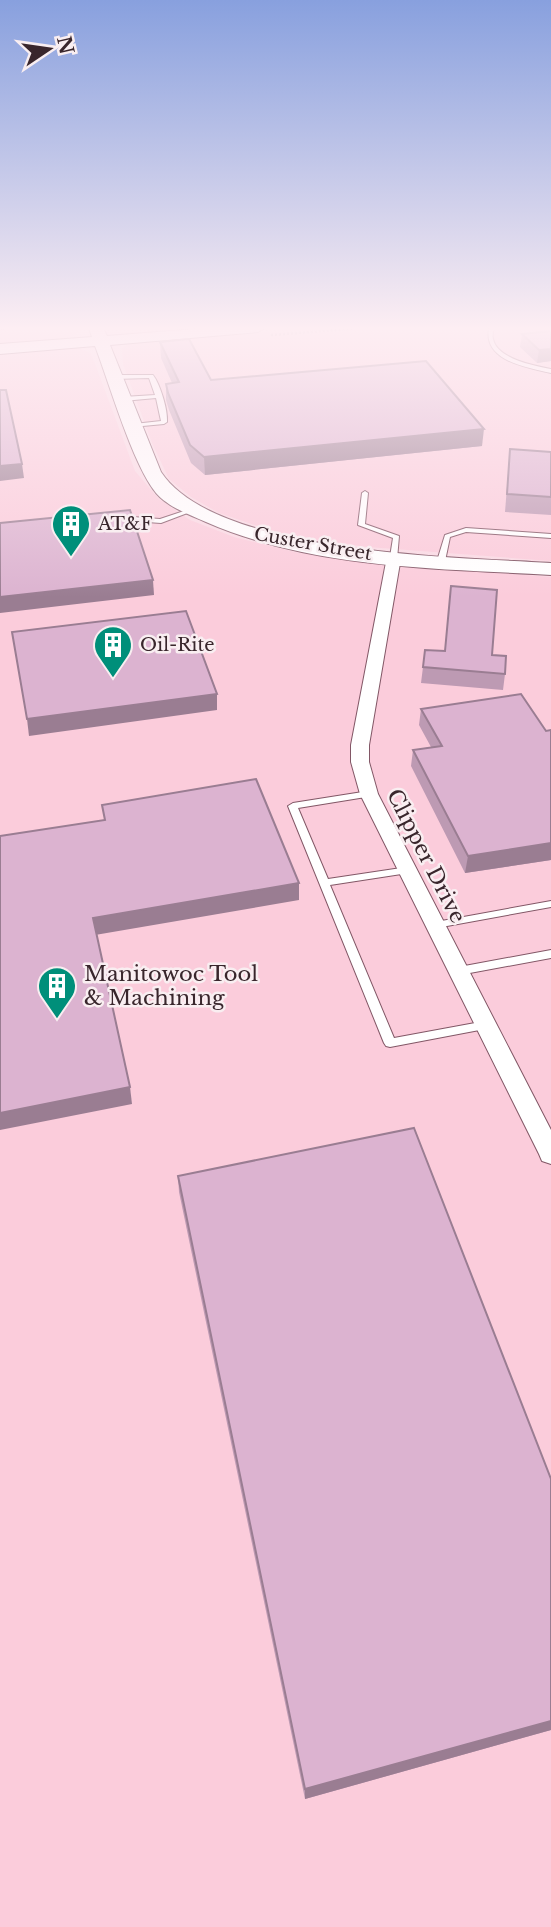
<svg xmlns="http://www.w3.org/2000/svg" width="551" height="1927" font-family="'Libre Baskerville',serif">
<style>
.built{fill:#fbccdb}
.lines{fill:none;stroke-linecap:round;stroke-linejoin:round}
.lane-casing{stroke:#825766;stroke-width:2}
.street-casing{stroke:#825766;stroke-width:2}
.secondary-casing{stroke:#825766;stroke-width:2}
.path{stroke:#927981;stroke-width:2.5;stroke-dasharray:2 2;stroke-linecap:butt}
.lane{fill:#fff;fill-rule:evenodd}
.street{fill:#fff;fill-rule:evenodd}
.secondary{fill:#fff;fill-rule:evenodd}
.wall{fill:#bd9ab3}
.shaded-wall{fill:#9a7d92}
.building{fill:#dcb3d0;stroke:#9a7d92;stroke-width:2}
.labels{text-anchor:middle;stroke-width:5;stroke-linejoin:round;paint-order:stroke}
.far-poi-label{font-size:18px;fill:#39262c;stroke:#f9eef1;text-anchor:start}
.far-street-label{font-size:18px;fill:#39262c;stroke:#f9eef1}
.street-label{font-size:21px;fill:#39262c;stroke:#f9eef1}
.poi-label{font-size:21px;fill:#39262c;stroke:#f9eef1;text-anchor:start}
</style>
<rect width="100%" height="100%" fill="#fadae4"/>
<g class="built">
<polygon points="0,328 81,328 81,330 68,338 0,344"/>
<polygon points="310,328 551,328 551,561 368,547 290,537 219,513 191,497 169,479 152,443 123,364 122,348 132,342"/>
<polygon points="78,348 91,353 135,471 159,499 190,520 234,537 299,553 421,567 551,577 551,1927 0,1927 0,354"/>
</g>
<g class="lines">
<defs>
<g id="lane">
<path d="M489,328H494C493,330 492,337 493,339C497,359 535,366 551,369V373C526,367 483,361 489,328Z"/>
<path d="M153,375C160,384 168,410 167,422L164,424L132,427V425L134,424L161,421L156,398L123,401L120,399L123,397L155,395L149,378L114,379L111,377L114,375Z"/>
<polygon points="365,491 368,493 365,524 399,536 397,559 390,557 393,538 358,525 362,493"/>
<polygon points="193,508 198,509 161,523 119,520 116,518 119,516 160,519"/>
<polygon points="466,528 551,534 551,538 466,532 450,537 445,561 438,563 437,561 445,535"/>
<polygon points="369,791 372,792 374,794 372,796 298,808 328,879 408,867 413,870 408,873 330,885 394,1038 486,1021 490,1022 492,1025 490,1028 390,1047 386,1046 384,1043 288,806 293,803"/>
<polygon points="551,901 551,907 436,928 431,925 436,922"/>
<polygon points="551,950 551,958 459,975 454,971 459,967"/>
</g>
<polygon id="street" points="394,553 401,557 369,745 369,762 378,794 551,1130 551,1164 542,1161 539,1154 360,794 351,762 351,745 387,557"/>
<path id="secondary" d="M89,328H103L107,336L208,328H265L258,332L110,345L161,472C216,555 458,557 551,563V575C435,568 314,569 206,522C190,515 168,507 156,493C132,463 110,385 95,346L0,354V344L92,337Z"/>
</defs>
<use href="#lane" class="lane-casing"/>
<use href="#street" class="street-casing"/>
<use href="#secondary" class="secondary-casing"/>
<polyline class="path" points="271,335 361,328"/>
<use href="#lane" class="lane"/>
<use href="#street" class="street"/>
<use href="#secondary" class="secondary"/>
</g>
<g class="wall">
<polygon points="551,331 551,361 537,363 520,347 522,334"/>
<polygon points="160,342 211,380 482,446 205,475 191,463 169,410 166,400 166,384 172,383 161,358"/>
<polygon points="510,449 551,452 551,515 505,512"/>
<polygon points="445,651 492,655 505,674 503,690 421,683 423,667"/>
<polygon points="421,709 546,731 551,730 551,860 465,873 411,766 413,750 431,747 419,725"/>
<polygon points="178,1176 551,1479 551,1730 305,1799 179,1192"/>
</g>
<g class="shaded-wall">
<polygon points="0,328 33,328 0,330"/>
<polygon points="551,349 551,361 537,363 539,350"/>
<polygon points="484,429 482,446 205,475 204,457"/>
<polygon points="22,464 24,478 0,481 0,466"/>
<polygon points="153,580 154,595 0,613 0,597"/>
<polygon points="217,694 217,710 29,736 27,719"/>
<polygon points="551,843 551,860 465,873 468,856"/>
<polygon points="299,883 299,900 95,935 93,918"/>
<polygon points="130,1087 132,1104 0,1130 0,1113"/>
<polygon points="551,1721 551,1730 305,1799 305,1789"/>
</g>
<g class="building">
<polygon points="551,331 551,349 539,350 522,334"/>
<polygon points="189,339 211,380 426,361 484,429 204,457 190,445 168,393 166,384 179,382 160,342"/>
<polygon points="0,390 6,390 22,464 0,466"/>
<polygon points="510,449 551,452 551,497 507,494"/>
<polygon points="130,510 153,580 0,597 0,523"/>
<polygon points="451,586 497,590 492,655 506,656 505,674 423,667 425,650 445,651"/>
<polygon points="186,611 217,694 27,719 12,632"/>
<polygon points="521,694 546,731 551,730 551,843 468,856 413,750 442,746 421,709"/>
<polygon points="256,779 299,883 93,918 130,1087 0,1113 0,836 105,820 102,805"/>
<polygon points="414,1128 551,1479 551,1721 305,1789 178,1176"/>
</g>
<linearGradient id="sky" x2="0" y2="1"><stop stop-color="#88a0de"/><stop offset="0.55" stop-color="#fdeef3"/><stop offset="1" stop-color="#fdeef3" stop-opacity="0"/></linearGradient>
<rect width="551" height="597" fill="url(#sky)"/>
<defs>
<symbol id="building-pin" viewBox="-11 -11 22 30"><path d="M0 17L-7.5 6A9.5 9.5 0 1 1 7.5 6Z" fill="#008f7a" stroke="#f9eef1"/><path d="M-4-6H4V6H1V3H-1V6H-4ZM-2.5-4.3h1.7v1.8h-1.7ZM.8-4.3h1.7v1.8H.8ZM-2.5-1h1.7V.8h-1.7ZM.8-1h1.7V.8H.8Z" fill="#fff"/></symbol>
</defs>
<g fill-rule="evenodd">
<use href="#building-pin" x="49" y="502" width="44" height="60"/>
<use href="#building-pin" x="91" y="623" width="44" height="60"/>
<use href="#building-pin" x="35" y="964" width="44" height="60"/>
</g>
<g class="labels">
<g class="far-poi-label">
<text x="98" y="530">AT&amp;F</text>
<text x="140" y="651">Oil-Rite</text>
</g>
<g class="far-street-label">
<text transform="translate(313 544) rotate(10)" y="6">Custer Street</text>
</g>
<g class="street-label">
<text transform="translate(426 856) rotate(63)" y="7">Clipper Drive</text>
</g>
<g class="poi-label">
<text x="84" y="981">Manitowoc Tool<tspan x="84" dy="24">&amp; Machining</tspan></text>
</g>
</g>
<g transform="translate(49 49) rotate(77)" stroke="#f9eef1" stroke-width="5" paint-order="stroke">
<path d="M0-5L12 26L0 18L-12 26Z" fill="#39262c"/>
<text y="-10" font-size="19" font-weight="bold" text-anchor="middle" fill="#39262c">N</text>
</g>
</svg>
